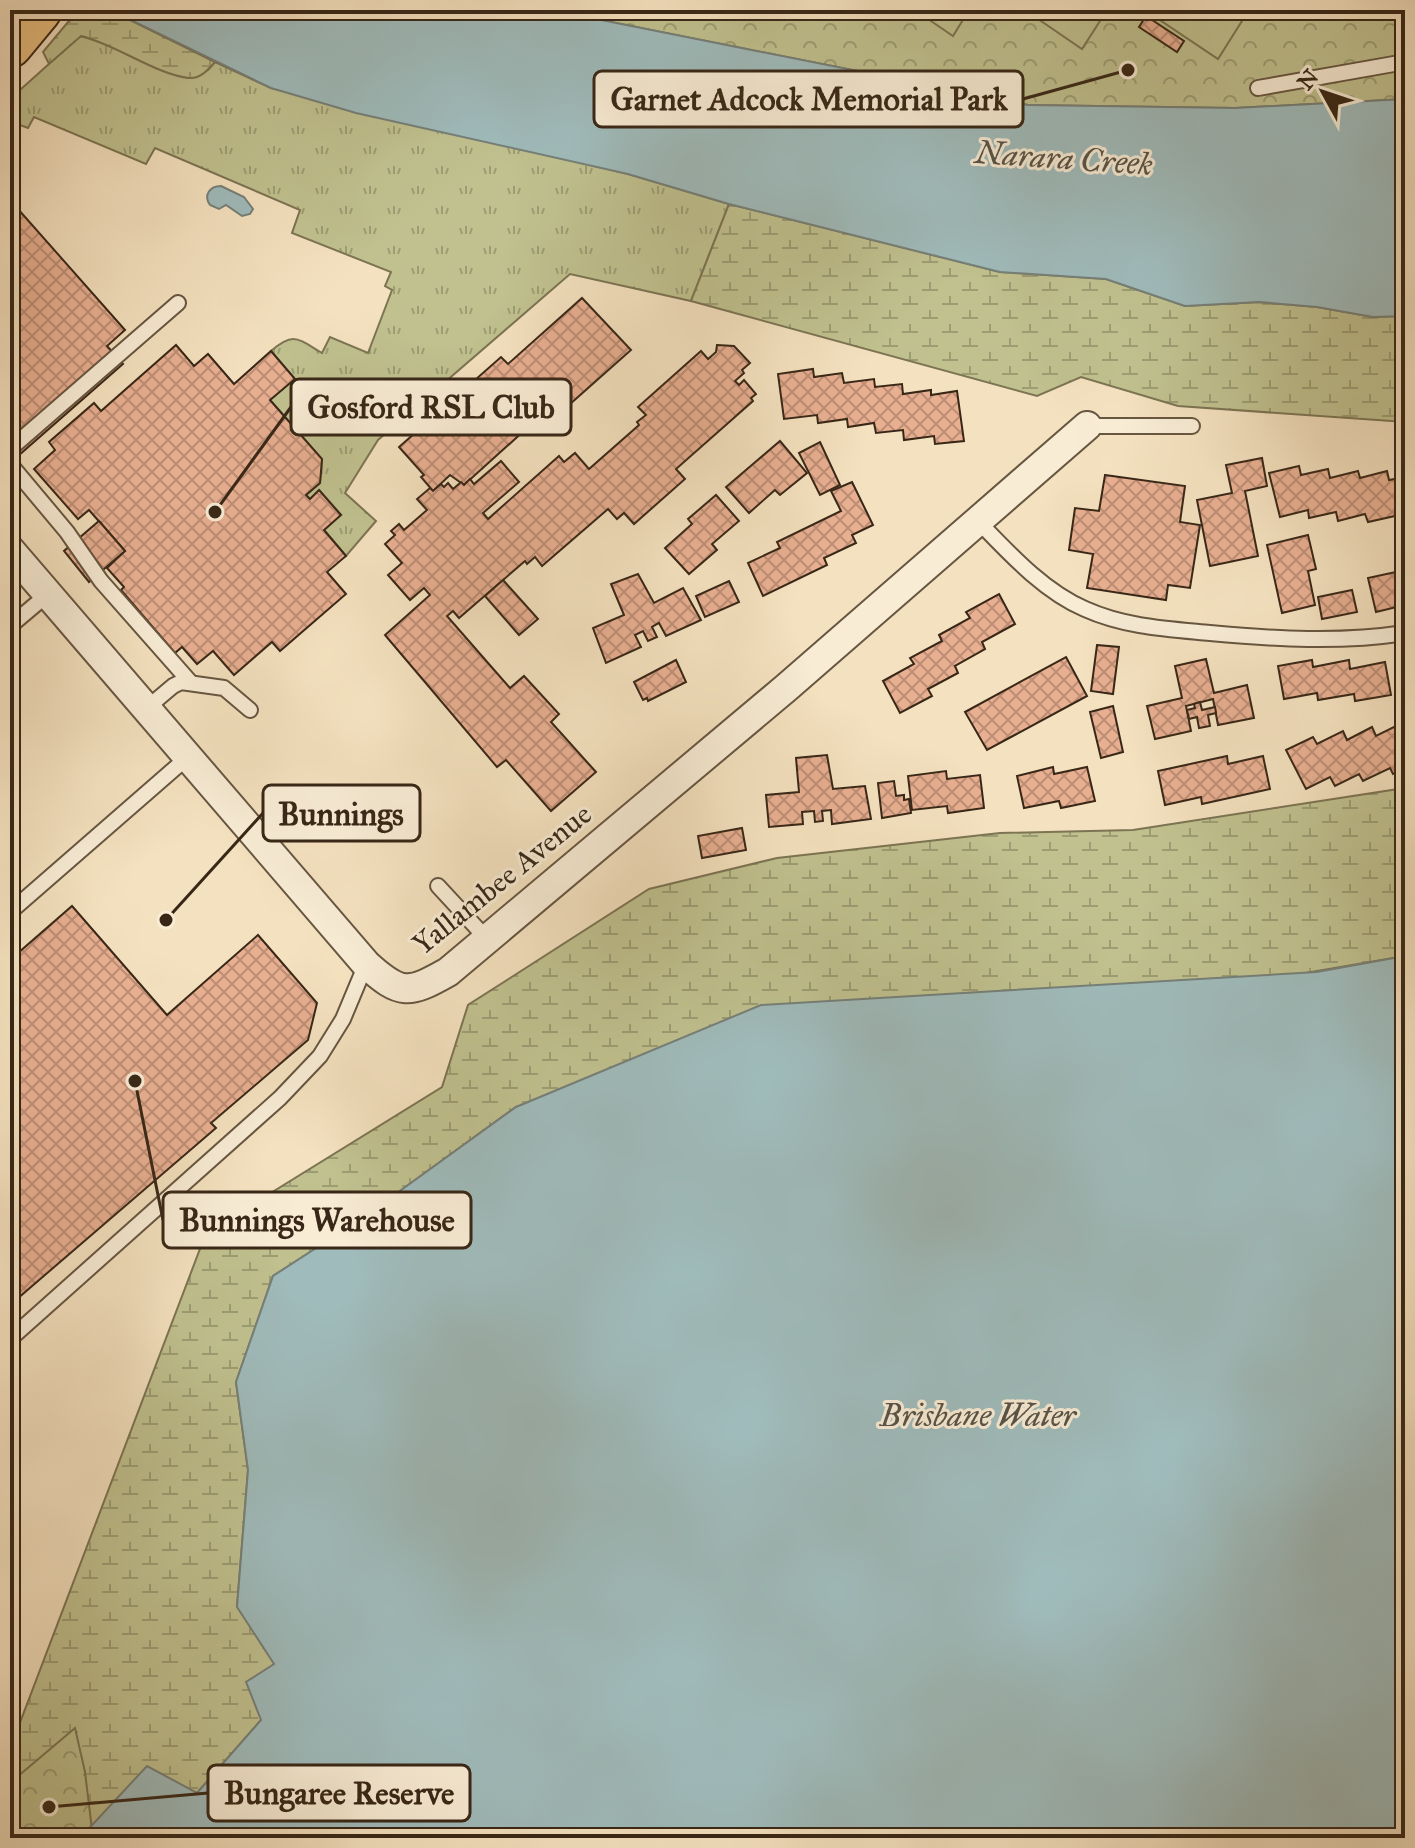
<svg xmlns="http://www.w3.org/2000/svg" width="1415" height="1848" font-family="'IM FELL Great Primer',serif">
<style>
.grass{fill:url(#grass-tufts);stroke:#7c7453;stroke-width:2}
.wetland{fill:url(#wetland-marsh);stroke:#7c7453;stroke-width:2}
.park{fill:url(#park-crowns);stroke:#7c7453;stroke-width:2}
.pitch{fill:#c0c18f;stroke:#7c7453;stroke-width:2}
.water{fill:#9fbbbb;stroke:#768079;stroke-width:2}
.building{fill:url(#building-cross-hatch);stroke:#382717;stroke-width:2}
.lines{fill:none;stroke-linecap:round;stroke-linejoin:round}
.lane-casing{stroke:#675641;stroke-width:18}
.street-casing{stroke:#675641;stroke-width:32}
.highway-casing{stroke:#382717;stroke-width:48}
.lane{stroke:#f8ecd5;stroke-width:14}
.street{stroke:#f8ecd5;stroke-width:28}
.highway{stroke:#eac080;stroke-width:44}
.labels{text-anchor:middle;stroke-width:6;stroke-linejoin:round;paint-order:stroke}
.street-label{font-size:30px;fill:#382717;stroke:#f8ecd5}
.water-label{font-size:32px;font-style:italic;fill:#575348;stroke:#f8ecd5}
.leader{fill:none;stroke:#382717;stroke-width:3}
.callout-dot{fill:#382717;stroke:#f8ecd5;stroke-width:3}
.callout{fill:#f8ecd5;stroke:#382717;stroke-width:3}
.callout-label{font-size:32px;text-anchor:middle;font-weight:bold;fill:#382717}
</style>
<defs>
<pattern id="grass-tufts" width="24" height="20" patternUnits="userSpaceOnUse" patternTransform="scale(2)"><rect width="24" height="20" fill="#c0c18f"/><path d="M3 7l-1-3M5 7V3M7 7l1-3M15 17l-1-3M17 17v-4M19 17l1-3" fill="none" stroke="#9d9d74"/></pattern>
<pattern id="wetland-marsh" width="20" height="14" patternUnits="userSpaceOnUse" patternTransform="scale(2)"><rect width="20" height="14" fill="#c0c18f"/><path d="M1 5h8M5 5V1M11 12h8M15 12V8" fill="none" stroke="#9d9d74"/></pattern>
<pattern id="park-crowns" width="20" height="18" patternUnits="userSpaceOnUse" patternTransform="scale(2)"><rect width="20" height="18" fill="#c0c18f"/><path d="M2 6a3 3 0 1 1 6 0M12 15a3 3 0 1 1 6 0" fill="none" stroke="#9d9d74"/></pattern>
<pattern id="building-cross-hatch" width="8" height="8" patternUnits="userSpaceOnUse" patternTransform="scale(2)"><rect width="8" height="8" fill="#e8af91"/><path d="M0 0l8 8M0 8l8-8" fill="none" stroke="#bd8e75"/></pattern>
</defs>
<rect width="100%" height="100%" fill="#f4e1bf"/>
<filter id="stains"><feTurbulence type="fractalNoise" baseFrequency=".0025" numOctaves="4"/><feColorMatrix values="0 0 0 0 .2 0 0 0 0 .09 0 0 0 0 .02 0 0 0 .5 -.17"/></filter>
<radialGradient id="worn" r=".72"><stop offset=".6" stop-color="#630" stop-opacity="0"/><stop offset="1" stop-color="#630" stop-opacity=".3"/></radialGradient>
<path class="grass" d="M80,36C117,45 152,66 188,78L208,70L215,62L271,88L628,174L729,204L691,301L570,274L378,440L345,493L376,521L346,556L324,530L341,515L320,491L310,499L306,495L320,483L322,459L270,400L294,379L271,351C294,331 298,339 322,353L330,337L368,353L392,290L385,286L391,272L292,233L300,210L155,148L146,164L34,117L28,128L20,125L10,149V99Z"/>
<g class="wetland">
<path d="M78,10H110L215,62C208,70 200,79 189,78C157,75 115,44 81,36L49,64L43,52Z"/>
<polygon points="729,204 1000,272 1106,279 1185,306 1259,302 1317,307 1373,317 1405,316 1405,422 1178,406 1081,377 1037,396 691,301"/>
<polygon points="1405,788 1405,956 516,1107 364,1217 273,1276 236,1382 248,1470 237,1606 275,1664 261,1720 197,1793 80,1838 65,1838 10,1774 10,1749 206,1233 442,1087 468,1005 649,889 777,858 1000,833 1133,830"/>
</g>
<g class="park">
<polygon points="551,10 1405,10 1405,99 1235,108 1028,105"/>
<polygon points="75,1728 85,1772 93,1838 10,1838 10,1783"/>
</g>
<g class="pitch">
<polygon points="915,10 969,10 953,36"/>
<polygon points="1025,10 1107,10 1082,49"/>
<polygon points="1145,10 1243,10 1247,13 1218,59"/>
</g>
<g class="water">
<polygon points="110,10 551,10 1028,105 1235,108 1405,99 1405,316 1373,317 1317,307 1259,302 1185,306 1106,279 1000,272 729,204 628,174 356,113 271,88"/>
<path d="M221,186L244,197L253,209L250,214L242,216L226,205L219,209L210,205C203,195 210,186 221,186Z"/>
<polygon points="1405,956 1405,1838 80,1838 147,1766 197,1793 261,1720 246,1682 274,1664 237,1607 248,1470 236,1382 273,1276 364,1217 516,1107 761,1005 1317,972"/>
</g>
<g class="building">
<polygon points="1146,16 1184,41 1177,52 1139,27"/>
<polygon points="10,200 125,330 107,346 123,364 10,463"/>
<polygon points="582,298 631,350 552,420 539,405 530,414 536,420 464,485 450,475 433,491 421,477 424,475 399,447 501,357 508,364"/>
<polygon points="176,345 194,366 208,354 234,384 271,351 295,379 270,400 322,459 320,483 306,495 310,499 319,490 341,515 324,530 346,556 327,572 346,594 280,651 272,642 234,675 213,651 197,664 182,647 175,653 121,590 124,587 107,568 125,551 89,510 78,519 34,469 55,450 49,442 94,403 101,411"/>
<polygon points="717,345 734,346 750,363 742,370 744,373 735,381 739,385 744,380 756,394 751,398 753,401 676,469 685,479 634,524 624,513 617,519 608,509 542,566 535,557 527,564 525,561 459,618 453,611 447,616 510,688 524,676 559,714 551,722 596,772 551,811 506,760 497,767 385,635 430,595 424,588 410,600 388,575 402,563 385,544 395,535 391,531 399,524 404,530 427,510 417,499 430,488 433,491 441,484 444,487 448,483 453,489 461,482 464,485 470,479 474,484 501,461 519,482 483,513 488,519 559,456 564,462 575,453 589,469 639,425 637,422 646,415 638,407 701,351 708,359 716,352"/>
<polygon points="813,369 814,377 842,373 844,383 874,379 875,387 902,384 903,394 931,390 931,395 957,391 964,441 935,444 934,436 904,440 903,430 876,433 874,423 848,427 847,419 818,423 817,415 784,419 778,374"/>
<polygon points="780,441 807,473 780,495 775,490 749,513 726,487"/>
<polygon points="820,442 840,485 820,495 799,453"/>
<polygon points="1262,458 1267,486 1245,491 1258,556 1210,566 1197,500 1232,493 1226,465"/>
<polygon points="1299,466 1301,475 1328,469 1330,478 1358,471 1360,478 1387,471 1389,480 1405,477 1405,522 1397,524 1395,516 1368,522 1365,514 1338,521 1336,512 1309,518 1308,510 1280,517 1269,473"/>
<polygon points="1105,475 1185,486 1180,522 1200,525 1190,588 1168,585 1166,600 1087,588 1093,554 1069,550 1075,508 1099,511"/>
<polygon points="852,482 873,525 852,535 856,543 824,558 827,565 763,596 748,563 780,548 777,542 841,511 831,491"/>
<polygon points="716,495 739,521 712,544 717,550 689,574 665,548 692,524 688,519"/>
<polygon points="99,521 125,551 89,582 64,551"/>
<polygon points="1308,535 1316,569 1308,571 1315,605 1282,613 1267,545"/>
<polygon points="1405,570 1405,605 1376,612 1368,578"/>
<polygon points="638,574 654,603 683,588 701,620 666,636 659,623 652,627 657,637 648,641 643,631 635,635 641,647 606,663 593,628 624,615 611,584"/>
<polygon points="503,580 538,619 519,635 485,596"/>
<polygon points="729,581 739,602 705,617 696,596"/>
<polygon points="1352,590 1357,612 1322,619 1318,597"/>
<polygon points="999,594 1015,624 982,642 985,649 955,666 958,673 928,689 932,696 900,713 883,681 914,664 910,658 942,641 939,635 970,618 966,612"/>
<polygon points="1097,645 1119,647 1113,694 1091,691"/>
<polygon points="1066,657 1087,696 987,750 965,712"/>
<polygon points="1206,659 1214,693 1247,685 1254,718 1218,725 1213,699 1186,706 1191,731 1155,739 1147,706 1182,698 1175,666"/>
<polygon points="676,660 686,682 648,701 647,698 643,700 634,682"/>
<polygon points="1312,660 1313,667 1349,660 1350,669 1385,662 1391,695 1355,701 1354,694 1318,700 1317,693 1284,699 1278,666"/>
<polygon points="1200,702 1202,710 1215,707 1216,713 1208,715 1210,726 1199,728 1197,717 1189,719 1187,710 1195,708 1194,704"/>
<polygon points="1113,706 1123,752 1101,758 1090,712"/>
<polygon points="1400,724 1405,731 1405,768 1393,774 1390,768 1363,781 1359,774 1335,786 1330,777 1306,789 1286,750 1313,737 1317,744 1343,731 1347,740 1372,727 1376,736"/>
<polygon points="827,755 833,789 865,786 871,819 832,824 831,810 822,811 823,821 815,822 814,811 802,812 803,824 769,827 766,795 799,792 796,758"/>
<polygon points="1227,756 1228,764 1263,756 1270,789 1202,804 1201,797 1165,805 1158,771"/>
<polygon points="1053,767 1054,774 1087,767 1095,801 1061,808 1059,801 1024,808 1017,776"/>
<polygon points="946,771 947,779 980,775 984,808 948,813 947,806 912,810 908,776"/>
<polygon points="894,781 896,796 904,795 904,800 909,799 911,813 882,818 878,783"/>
<polygon points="742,828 746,850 702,858 698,836"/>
<polygon points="72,906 167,1015 258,935 317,1003 308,1040 211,1123 216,1128 10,1305 10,960"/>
</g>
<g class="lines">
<defs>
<g id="lane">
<polyline points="1258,88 1405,62"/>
<polyline points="1087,426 1192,426"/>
<polyline points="10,449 178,303"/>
<polyline points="10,464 67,532 101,581 191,683"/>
<path d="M977,520C1008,552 1043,591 1085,609C1125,627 1167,629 1210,633C1276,639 1339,643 1405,633"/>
<polyline points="10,626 48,594"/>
<polyline points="147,708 173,686 181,682 224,688 250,710"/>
<polyline points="438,886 487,939"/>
<polyline points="10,912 189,756"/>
<polyline points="10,1339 280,1098 320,1056 343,1019 366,964"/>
</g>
<path id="street" d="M10,550L366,964C401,996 409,994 448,972L786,688L1087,426"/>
<polyline id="highway" points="10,45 39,10"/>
</defs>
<use href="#lane" class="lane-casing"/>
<use href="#street" class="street-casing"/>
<use href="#highway" class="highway-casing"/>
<use href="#lane" class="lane"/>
<use href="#street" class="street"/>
<use href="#highway" class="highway"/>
</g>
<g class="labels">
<g class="street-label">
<text transform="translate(502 879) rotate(-39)" y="10">Yallambee Avenue</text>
</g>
<g class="water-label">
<text transform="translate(1064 158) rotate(4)" y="11">Narara Creek</text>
<text x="978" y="1426">Brisbane Water</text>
</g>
</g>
<path class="leader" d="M1128 70L1023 99M215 512L291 407M166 920L263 813M135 1081L163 1220M49 1807L208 1793"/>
<g class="callout-dot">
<circle cx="1128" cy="70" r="8"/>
<circle cx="215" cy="512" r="8"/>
<circle cx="166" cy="920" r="8"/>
<circle cx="135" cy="1081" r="8"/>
<circle cx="49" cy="1807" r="8"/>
</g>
<g class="callout">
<rect x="594" y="71" width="429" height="56" rx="8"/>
<rect x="291" y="379" width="280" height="56" rx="8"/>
<rect x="263" y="785" width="157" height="56" rx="8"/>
<rect x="163" y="1192" width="308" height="56" rx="8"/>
<rect x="208" y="1765" width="262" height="56" rx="8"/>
</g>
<g class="callout-label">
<text x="809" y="110">Garnet Adcock Memorial Park</text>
<text x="431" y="418">Gosford RSL Club</text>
<text x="341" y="825">Bunnings</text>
<text x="317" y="1231">Bunnings Warehouse</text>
<text x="339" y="1804">Bungaree Reserve</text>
</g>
<rect width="1415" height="1848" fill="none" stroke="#f4e1bf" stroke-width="40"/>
<rect x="12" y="12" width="1391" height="1824" fill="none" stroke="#382717" stroke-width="4"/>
<rect x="20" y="20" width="1375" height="1808" fill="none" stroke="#382717" stroke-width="2"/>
<g transform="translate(1323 92) rotate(310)" stroke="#f8ecd5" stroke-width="6" paint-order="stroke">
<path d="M0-6L14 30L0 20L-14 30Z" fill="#382717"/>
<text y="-12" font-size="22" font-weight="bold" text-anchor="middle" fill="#382717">N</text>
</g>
<rect width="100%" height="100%" filter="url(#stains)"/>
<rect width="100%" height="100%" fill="url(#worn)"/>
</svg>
